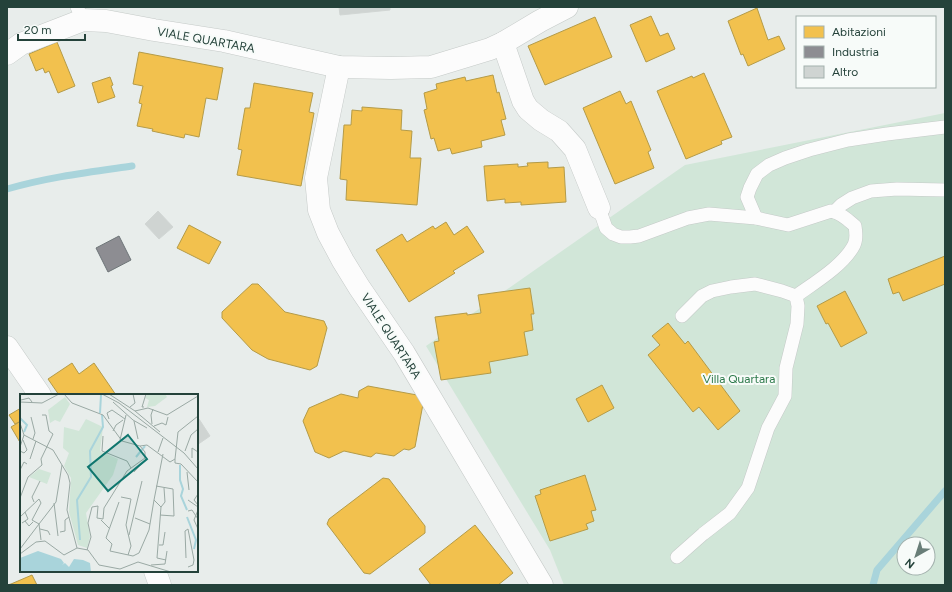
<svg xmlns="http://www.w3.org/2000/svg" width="952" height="592" font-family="Figtree,sans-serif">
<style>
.green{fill:#d1e6d8;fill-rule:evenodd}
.homes{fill:#f2c14e;stroke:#b49b48}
.industry{fill:#8d8d92;stroke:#6e7678}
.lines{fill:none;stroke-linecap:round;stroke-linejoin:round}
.stream{stroke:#a9d4db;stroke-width:7}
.building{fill:#cfd4d2;stroke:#d1d6d4}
.service-casing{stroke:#c5cac8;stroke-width:14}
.minor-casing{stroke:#c5cac8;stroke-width:23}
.service{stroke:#fcfcfc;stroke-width:13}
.minor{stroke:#fcfcfc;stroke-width:22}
.labels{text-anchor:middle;stroke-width:4;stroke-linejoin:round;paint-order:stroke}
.street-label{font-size:12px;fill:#24423a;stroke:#f7fbf9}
.park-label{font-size:12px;fill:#2d7a4b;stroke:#f7fbf9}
.inset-river{fill:none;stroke:#a9d4db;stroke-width:2}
.inset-road{fill:none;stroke:#9aa9a4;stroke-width:1}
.view{fill:#0f766e;fill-opacity:0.15;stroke:#0f766e;stroke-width:2}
.inset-edge{fill:none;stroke:#24423a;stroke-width:2}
</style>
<rect width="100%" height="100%" fill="#e8edeb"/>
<path class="green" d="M945,113V585H564L550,550L426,346L685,165ZM904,544H928V568H904Z"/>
<g class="homes">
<polygon points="757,8 768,40 779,36 785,49 748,66 743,54 741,55 728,21"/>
<polygon points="651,16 660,36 668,33 675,49 646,62 630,25"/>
<polygon points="595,17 612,57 545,85 528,46"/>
<polygon points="57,42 75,86 58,93 49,71 45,73 43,68 36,71 29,54"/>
<polygon points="139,52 223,68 217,100 206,98 199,137 185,134 184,138 152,131 153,129 137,126 142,104 139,103 143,86 133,84"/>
<polygon points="704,73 732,137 721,141 722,144 686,159 657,91 692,76 693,78"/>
<polygon points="493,75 497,93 499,92 506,119 501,120 505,135 481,141 482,147 452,154 450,148 438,151 434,138 431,139 424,110 427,109 424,93 437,89 436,84 465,77 466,81"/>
<polygon points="110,77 113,85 111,86 115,97 98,103 92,83"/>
<polygon points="254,83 313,93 309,112 314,113 301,186 237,175 242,150 238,149 245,108 250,108"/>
<polygon points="620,91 626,104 631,101 651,150 648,152 654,168 615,184 583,108"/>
<polygon points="362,107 402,110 401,130 412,131 410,158 421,158 417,205 346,200 347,180 340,179 344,125 351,125 352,110 362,111"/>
<polygon points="548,162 548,168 564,167 566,202 521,205 521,202 505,203 505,199 487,201 484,166 518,164 518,167 528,166 527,163"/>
<polygon points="446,222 454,235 467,226 484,252 453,271 455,273 409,302 376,250 402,234 407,242 433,226 435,229"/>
<polygon points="189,225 221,242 209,264 177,248"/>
<polygon points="945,256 945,284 903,301 899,292 893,294 888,279"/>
<polygon points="252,284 258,284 285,312 324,321 327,328 317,366 310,370 268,359 252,350 222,318 222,312"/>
<polygon points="530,288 534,314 531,314 533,330 524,332 528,355 489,362 491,373 441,380 434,342 439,341 435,317 467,313 467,315 481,313 478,295"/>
<polygon points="845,291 867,333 841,347 828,323 826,324 817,306"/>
<polygon points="668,323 685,344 688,341 740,411 718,430 699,407 693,412 648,355 660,345 652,336"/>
<polygon points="72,363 79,374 94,363 116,395 59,395 48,379"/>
<polygon points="602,385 614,408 588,422 576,399"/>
<polygon points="368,386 417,395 423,404 415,447 409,450 404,449 394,456 376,453 371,457 344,451 329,458 315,452 303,421 309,408 341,394 358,398 359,391"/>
<polygon points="21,408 21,421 15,424 9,415"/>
<polygon points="21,421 21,444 11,427"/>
<polygon points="585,475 596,510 591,511 594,521 586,524 588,529 550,541 535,496 541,494 540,490"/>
<polygon points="383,478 389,479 425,526 425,533 370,574 364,573 327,524 329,519"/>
<polygon points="475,525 513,573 498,585 431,585 419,569"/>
<polygon points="32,575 37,585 7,585 11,584"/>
</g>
<polygon class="industry" points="119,236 131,260 108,272 96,248"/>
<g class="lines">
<g class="stream">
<path d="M7,189C48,177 90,172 132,166"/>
<polyline points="873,585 877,570 945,491"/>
</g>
</g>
<g class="building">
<polygon points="339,7 390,7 390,10 340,15"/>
<polygon points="158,211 173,227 159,239 145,224"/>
<polygon points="199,419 210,436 197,445 197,421"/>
</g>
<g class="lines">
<defs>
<g id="service">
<polyline points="77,7 83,20"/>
<path d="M599,208L606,228L613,234L621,237H630L639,236L688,218L709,214L756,218L788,225L831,211C841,213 848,220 855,226C856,232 857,239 854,245C844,265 814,283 796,296"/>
<polyline points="834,212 841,205 852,198 871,191 897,189 945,190"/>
<polyline points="756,218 747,197 750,188 757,174 769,165 785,158 809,150 848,140 887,134 945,127"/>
<polyline points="682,316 702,296 712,291 731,287 755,284 782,291 796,296"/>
<polyline points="677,557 703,534 730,513 748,488 768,428 785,396 786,368 797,324 798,306 796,296"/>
</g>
<g id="minor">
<polyline points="503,43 523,101 528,109 541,120 559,131 575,149 599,208"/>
<polyline points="7,54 21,44 83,20 106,21 154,30 224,41 339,67 391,68 431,67 490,49 503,43 540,21 567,7"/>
<polyline points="339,67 316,178 319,210 328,233 343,261 359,287 404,353 542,585"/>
<polyline points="7,347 40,395"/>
<polyline points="155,571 160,585"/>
</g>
</defs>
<use href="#service" class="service-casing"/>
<use href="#minor" class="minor-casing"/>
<use href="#service" class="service"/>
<use href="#minor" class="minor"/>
</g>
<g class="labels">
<g class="street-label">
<text transform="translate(206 40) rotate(10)" y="4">VIALE QUARTARA</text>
<text transform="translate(391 336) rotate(57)" y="4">VIALE QUARTARA</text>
</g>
<g class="park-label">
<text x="739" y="383">Villa Quartara</text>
</g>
</g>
<g transform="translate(20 394)">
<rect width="178" height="178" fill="#e8edeb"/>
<path d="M127,0H145L147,3L135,12L127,13L129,6L125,4ZM45,3L50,10L40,28L35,26L30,29L28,16ZM66,25L83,33L80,57L98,65L93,81L66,119L70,143L67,154L58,151L49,118L51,84L44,72L49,59L43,54L44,33L59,37ZM19,75L31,79L27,90L9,83Z" fill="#d1e6d8"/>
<path d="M18,157L41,165L44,169L42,171L45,169L49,173L54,165L63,166L70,169L71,178H0V164Z" fill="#a9d4db"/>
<path class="inset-river" d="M80,19L81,1M0,24L7,31L4,38M116,63L125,52M160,71V86L163,95L161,102L167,116M167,123L176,146L174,155M60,146L57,106L71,83L70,57L83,33L82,21"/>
<path class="inset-road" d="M44,0L52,9L83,21L102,47L120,52L127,51L150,68L155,65V69L161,70L178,88M82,0L99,9L164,59L178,75M89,0L115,17L140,38M1,6L9,4L12,8M0,8L22,9L39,0M93,8L113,26L127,34M110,13L115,9L113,0M124,13H122L126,0M115,17L128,14L147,21L178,2M11,23L15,39L13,45M89,25L87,19L92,16L105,25M114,27L118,45M0,29L4,41L0,53M132,30L131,21L133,15M134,32L142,29L146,31L148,23M93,37L96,31L103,26M4,41L33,56L48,81L50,89L47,116L57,154M83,42L82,57L107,67L111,74M100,46L106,21M0,57L4,59L7,56L3,46M165,57L171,41L178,35M138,58L143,44M143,60L134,106L141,113L137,164L146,166M172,64V54L178,58M10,65L16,47M155,65L158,38L178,22M0,76L4,68L7,70M114,78L123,68M167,78L169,96M136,92L153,95L154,122L140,121M178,100L174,106L178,111M101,103L111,105L106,131L111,152L108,161M0,104L8,83L22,71L21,65L33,40L29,37L26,21H22M168,106L178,113M14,108L12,103L20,87M99,108L86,144L92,150L90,157L113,162M34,109L38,142M141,113L145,108L144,94M178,116L174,126L178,135M168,117L172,116L178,125M0,123L19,105L21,109L12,126L19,130M115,124L130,130M81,126L90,135M5,127L9,132L13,128M2,129L8,125L5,118M20,135L28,137L30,141M40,138L45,137V126L49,123M109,141L122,87M21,146L19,130L36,108L42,71M139,151H143L145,138M0,155L19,130M67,156L71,143L68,129L72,113L78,112L77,124L83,125L84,114L107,77L125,64V58L120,52M0,160L16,148L25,147L44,161L57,154L68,156L79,171L100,175L118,168L151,178M113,162L119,159L129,136L134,106M166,164L165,137L168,135L174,166L173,171L168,173M131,171L145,170L147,157"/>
<path class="view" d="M108,41L127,65L88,97L68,73Z"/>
<rect width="178" height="178" class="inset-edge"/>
</g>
<rect width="952" height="592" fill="none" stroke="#24423a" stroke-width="16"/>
<rect x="796" y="16" width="140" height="72" fill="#f7fbf9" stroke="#a3b1ad"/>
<rect x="804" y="26" width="20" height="12" fill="#f2c14e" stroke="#a3b1ad"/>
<text x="832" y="36" font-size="12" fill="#24423a">Abitazioni</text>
<rect x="804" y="46" width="20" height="12" fill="#8d8d92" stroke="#a3b1ad"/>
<text x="832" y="56" font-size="12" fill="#24423a">Industria</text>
<rect x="804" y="66" width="20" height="12" fill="#cfd4d2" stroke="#a3b1ad"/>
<text x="832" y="76" font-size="12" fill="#24423a">Altro</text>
<g transform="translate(916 556) rotate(219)"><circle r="19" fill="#f7fbf9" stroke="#a3b1ad"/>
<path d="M0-3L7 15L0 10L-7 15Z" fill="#697e78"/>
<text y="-6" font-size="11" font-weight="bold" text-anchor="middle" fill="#24423a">N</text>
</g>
<path d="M18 34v6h67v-6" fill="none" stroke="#24423a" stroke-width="2"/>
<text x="24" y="34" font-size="12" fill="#24423a" stroke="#f7fbf9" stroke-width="3" paint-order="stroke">20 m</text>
</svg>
